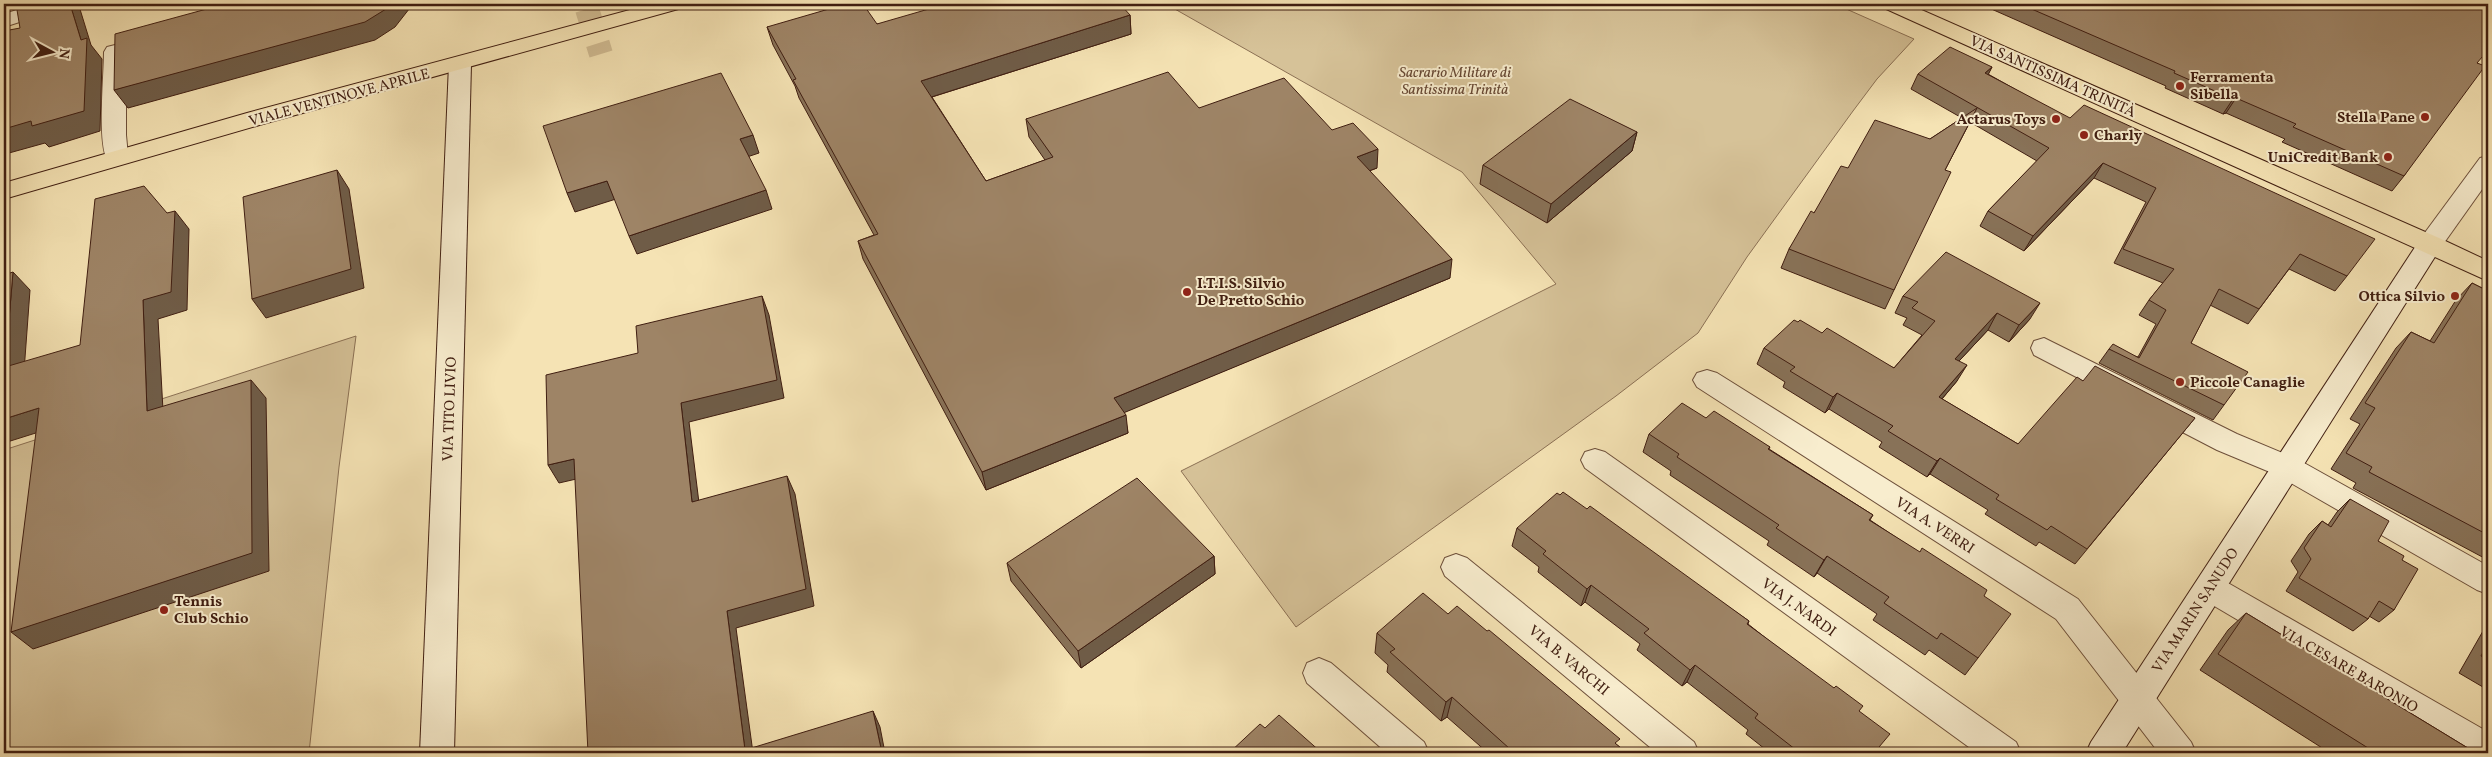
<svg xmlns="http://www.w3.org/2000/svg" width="2492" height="757" font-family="Vollkorn,serif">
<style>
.green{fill:#d6c298;stroke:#8b7054}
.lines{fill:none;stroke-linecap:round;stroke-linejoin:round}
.street-tunnel{stroke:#d1bc93;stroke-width:24;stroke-dasharray:24 12;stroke-linecap:butt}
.street-casing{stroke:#6d4f3a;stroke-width:2}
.secondary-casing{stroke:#401e11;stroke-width:2}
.primary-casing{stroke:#401e11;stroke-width:2}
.street{fill:#f8edce;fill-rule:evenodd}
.secondary{fill:#f8edce;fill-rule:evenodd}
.primary{fill:#f5e3b4;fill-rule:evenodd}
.wall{fill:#887258;stroke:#401e11}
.shaded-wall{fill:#6f5c47;stroke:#401e11}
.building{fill:#9e8466;stroke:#401e11}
.poi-dot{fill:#8f2418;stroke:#f8edce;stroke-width:2}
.labels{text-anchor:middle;stroke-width:4;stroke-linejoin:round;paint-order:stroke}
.park-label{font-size:15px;font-style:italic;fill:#664733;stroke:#f8edce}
.street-label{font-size:15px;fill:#401e11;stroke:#f8edce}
.poi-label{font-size:15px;font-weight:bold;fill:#401e11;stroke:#f8edce;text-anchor:start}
</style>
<rect width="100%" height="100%" fill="#f5e3b4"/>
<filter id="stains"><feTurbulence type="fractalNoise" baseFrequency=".004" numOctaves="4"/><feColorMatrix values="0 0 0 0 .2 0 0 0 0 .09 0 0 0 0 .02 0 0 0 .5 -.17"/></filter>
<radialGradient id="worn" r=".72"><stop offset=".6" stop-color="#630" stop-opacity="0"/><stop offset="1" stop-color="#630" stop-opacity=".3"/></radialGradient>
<g class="green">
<polygon points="1166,4 1835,4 1914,39 1877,79 1853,111 1747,257 1698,333 1616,396 1296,627 1181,471 1556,284 1462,172"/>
<polygon points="356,336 339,467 309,753 4,753 4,450"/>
</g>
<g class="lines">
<polyline class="street-tunnel" points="587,9 601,54"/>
<defs>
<g id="street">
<polygon points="36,4 67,4 63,8 4,27 4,14"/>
<path d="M115,45L123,47L126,52V135L128,156L124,161L116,164L108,161C97,145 104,75 104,52L107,47Z"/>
<polygon points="2488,156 2488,181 2439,250 2430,253 2421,250 2417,244 2421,238 2480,158"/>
<polygon points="2044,338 2237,434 2297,459 2488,566 2488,594 2477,590 2277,475 2217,450 2034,355 2031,348 2034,341"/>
<polygon points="1707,370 1717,373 2078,599 2191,742 2196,753 2159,753 2056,619 1697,387 1693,380 1697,373"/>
<polygon points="1595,449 1605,452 2016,742 2021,753 1977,753 1585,468 1581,460 1585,452"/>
<polygon points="1456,554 1467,558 1694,742 1699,753 1657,753 1445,576 1441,567 1445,558"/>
<polygon points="2210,575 2221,579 2488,732 2488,753 2463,753 2199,597 2194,588 2199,579"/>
<polygon points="1319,658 1331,663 1424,742 1429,753 1387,753 1307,683 1303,673 1307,663"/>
</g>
<g id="secondary">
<polygon points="460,57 468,59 471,64 454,753 420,753 449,64 452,59"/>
<polygon points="2430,235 2439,238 2443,244 2122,753 2086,753 2091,742 2421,238"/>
</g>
<g id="primary">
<polygon points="652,4 686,4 682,8 263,124 4,199 4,183 247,113"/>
<polygon points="1881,4 1908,4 2439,238 2488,261 2488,281 1884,8"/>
</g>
</defs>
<use href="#street" class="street-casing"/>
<use href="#secondary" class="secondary-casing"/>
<use href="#primary" class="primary-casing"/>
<use href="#street" class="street"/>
<use href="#secondary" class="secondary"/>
<use href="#primary" class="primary"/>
</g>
<g class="wall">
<polygon points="1980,4 2242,4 2248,7 2478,63 2404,176 2392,191 2282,142 2285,139 2226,113 2223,114 2165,88 2166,86"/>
<polygon points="1130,15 1131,34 932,97 986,181 1045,160 1029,137 1026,119 1199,108 1332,130 1377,168 1369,171 1450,278 1124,412 1128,433 986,490 863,259 858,241 874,235 799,98 795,86 773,45 767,27 877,24"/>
<polygon points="1992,67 1988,74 2347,276 2335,291 2289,269 2248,324 2210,305 2191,343 2224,405 2213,420 2099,363 2109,349 2138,357 2156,324 2139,315 2149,300 2163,283 2114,263 2146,202 2094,178 2024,251 1980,226 1988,211 2037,161 1970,122 1945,170 1894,290 1885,309 1781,268 1789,249 1814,213 1848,168 1930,139 1962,118 1911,89 1918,74"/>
<polygon points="1637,132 1632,151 1547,223 1480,184 1483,165"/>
<polygon points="2472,283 2488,291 2488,560 2353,488 2356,483 2331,469 2360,424 2350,419 2396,348 2411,332 2430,341 2456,300"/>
<polygon points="1903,296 2030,319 2009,342 1988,330 1959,361 1957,381 1942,399 2018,444 2083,381 2195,418 2075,564 2039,542 2036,546 1985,514 1988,510 1930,474 1927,477 1879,447 1882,442 1829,409 1825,413 1783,387 1785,382 1757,364 1764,348 1822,333 1894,368 1922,335 1903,325 1907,318 1895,313"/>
<polygon points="1706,418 1770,447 1769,449 1873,515 1870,520 1984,596 1978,658 1965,675 1929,650 1925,655 1873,620 1877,614 1817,573 1814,577 1767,545 1769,541 1670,475 1671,471 1643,452 1649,434"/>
<polygon points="2350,499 2378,541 2402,560 2394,610 2379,622 2369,616 2368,619 2353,631 2286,591 2298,572 2291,561 2309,534 2322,521 2328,525 2337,512"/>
<polygon points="1587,509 1749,621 1748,624 1859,712 1875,753 1770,753 1746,734 1748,730 1687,682 1682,686 1637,650 1640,644 1585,602 1581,606 1538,572 1539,567 1512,546 1517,528"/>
<polygon points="1214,556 1215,574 1081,668 1011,581 1007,563"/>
<polygon points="2246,613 2476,753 2330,753 2200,670 2228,630"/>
<polygon points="1448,614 1617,745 1627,753 1488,753 1447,717 1441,721 1387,672 1388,665 1375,653 1377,633"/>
<polygon points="2488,622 2488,690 2459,673 2487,624"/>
</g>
<g class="shaded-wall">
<polygon points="70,4 77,4 79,6 91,45 102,59 100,131 49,147 45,143 9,153 4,147 4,129 81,40"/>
<polygon points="390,4 413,4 395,27 375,40 128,108 114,90"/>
<polygon points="1130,15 1131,34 925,99 921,81"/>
<polygon points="1992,67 1985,81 1985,73"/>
<polygon points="2236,98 2226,113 2223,114 2233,99"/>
<polygon points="1637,132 1632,151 1547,223 1551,204"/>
<polygon points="753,135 759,153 747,157 740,139"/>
<polygon points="1378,149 1377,168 1355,176 1357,157"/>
<polygon points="2103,163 2094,178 2024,251 2033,236"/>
<polygon points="337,170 349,189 364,288 266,318 252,299"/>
<polygon points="607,181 616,199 575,212 567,193"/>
<polygon points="766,190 772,209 637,254 629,236"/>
<polygon points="175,211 189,229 187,310 158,319 164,429 147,411 143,300"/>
<polygon points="1452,259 1450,278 1116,416 1114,398"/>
<polygon points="13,272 30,290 23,385 5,367"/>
<polygon points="762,296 769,315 784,398 689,422 701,519 692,502 681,403"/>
<polygon points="2040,303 2030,319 2009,342 2019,325"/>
<polygon points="1997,313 1988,330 1946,375 1955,359"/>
<polygon points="1967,365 1957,381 1930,413 1939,397"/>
<polygon points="251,380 266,398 269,571 33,649 11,632"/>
<polygon points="1837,393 1829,409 1825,413 1833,397"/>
<polygon points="39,408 58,426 4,443 4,419"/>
<polygon points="1126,415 1128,433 986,490 982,472"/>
<polygon points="1940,458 1930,474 1927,477 1937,461"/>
<polygon points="574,459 585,477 559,483 548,465"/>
<polygon points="787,476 795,494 814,606 736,628 753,753 745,750 727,611"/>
<polygon points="1214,556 1215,574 1081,668 1078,651"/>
<polygon points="1827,556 1817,573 1814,577 1824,560"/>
<polygon points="1591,585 1585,602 1581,606 1587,589"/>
<polygon points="1695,665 1687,682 1682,686 1690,670"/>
<polygon points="1452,697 1447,717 1441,721 1446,702"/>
<polygon points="873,711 880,727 885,753 882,753"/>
</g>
<g class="building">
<polygon points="16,4 70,4 81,40 87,38 84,111 32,126 31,121 4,129 4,31 20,28"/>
<polygon points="225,4 390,4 386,9 365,22 114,90 115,34"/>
<polygon points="846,4 863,4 877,24 946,4 1120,4 1130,15 921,81 986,181 1053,157 1026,119 1168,72 1199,108 1284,78 1332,130 1353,123 1378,149 1357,157 1452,259 1114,398 1126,415 982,472 858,241 878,234 793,80 796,79 767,27"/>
<polygon points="2020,4 2242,4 2248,7 2253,6 2255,4 2488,4 2488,50 2477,63 2485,66 2404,176 2293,127 2296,124 2236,98 2233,99 2174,73 2175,71"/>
<polygon points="1950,47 1992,67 1985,73 2070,118 2084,105 2375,239 2347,276 2300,254 2259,309 2219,289 2191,343 2248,372 2224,405 2109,349 2113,344 2139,358 2166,310 2149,300 2174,269 2123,249 2156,188 2103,163 2033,236 1988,211 2049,148 1918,74"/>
<polygon points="721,73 753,135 740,139 766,190 629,236 607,181 567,193 543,126"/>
<polygon points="1570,99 1637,132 1551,204 1483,165"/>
<polygon points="1977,108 1945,170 1951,172 1894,290 1789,249 1811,211 1814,213 1841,166 1848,168 1875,120 1930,139"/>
<polygon points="337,170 351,269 252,299 243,197"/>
<polygon points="144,186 167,213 175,211 171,292 143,300 147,411 251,380 252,553 11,632 39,408 4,419 4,275 13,272 5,367 80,345 95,199"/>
<polygon points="1946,252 2040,303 2019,325 1997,313 1955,359 1967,365 1939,397 2018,444 2077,377 2083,381 2095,366 2195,418 2087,549 2051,526 2047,530 1996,499 1999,495 1940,458 1937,461 1888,431 1893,426 1837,393 1833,397 1790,371 1795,367 1764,348 1794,320 1798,322 1800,320 1822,333 1827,328 1894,368 1935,321 1912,308 1918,302 1903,296"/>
<polygon points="2472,283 2488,291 2488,535 2369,472 2372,467 2346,453 2375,408 2365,403 2411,332 2434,343"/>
<polygon points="762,296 777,380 681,403 692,502 787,476 806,589 727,611 745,750 873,711 882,753 588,753 574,459 548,465 546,375 638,353 636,326"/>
<polygon points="1682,403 1706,418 1714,411 1770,447 1768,449 1873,515 1869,520 1920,552 1922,548 1987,590 1984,596 2011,614 1978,658 1941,633 1937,639 1884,603 1889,597 1827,556 1824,560 1776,528 1779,525 1677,457 1679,454 1649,434"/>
<polygon points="1137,478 1214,556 1078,651 1007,563"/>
<polygon points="1563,492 1587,509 1590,506 1749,621 1747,624 1834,688 1836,686 1863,706 1859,711 1890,734 1874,753 1800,753 1755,718 1758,714 1695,665 1690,670 1644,633 1649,629 1591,585 1587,589 1543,554 1546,551 1517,528 1557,493 1560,495"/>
<polygon points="2350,499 2389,521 2378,541 2404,556 2402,560 2418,569 2394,610 2379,601 2368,619 2299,578 2311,559 2304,548 2322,521 2331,527"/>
<polygon points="1423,593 1448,614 1457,606 1487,631 1489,630 1620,739 1615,743 1627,753 1506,753 1510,749 1452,697 1446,702 1390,652 1395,649 1377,633"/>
<polygon points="2246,613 2476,753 2376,753 2218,654"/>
<polygon points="2488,643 2488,660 2481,656"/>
<polygon points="1279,715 1322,753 1229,753 1260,724 1265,728"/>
</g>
<g class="poi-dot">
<circle cx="2180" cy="86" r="5"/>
<circle cx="2425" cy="117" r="5"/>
<circle cx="2056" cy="119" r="5"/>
<circle cx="2084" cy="135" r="5"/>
<circle cx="2388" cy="157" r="5"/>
<circle cx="1187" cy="292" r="5"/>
<circle cx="2455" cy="296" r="5"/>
<circle cx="2180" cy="382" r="5"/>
<circle cx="164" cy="610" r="5"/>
</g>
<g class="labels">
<g class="park-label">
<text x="1455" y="77">Sacrario Militare di<tspan x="1455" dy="17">Santissima Trinità</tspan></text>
</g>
<g class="street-label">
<text transform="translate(2053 76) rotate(24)" y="5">VIA SANTISSIMA TRINITÀ</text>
<text transform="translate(339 97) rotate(-15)" y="5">VIALE VENTINOVE APRILE</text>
<text transform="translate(449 409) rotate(-88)" y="5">VIA TITO LIVIO</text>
<text transform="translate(1935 525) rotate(33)" y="5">VIA A. VERRI</text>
<text transform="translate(1799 607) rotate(36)" y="5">VIA J. NARDI</text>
<text transform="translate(2195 610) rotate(-57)" y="5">VIA MARIN SANUDO</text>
<text transform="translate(1569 660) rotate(40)" y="5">VIA B. VARCHI</text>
<text transform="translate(2349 669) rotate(30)" y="5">VIA CESARE BARONIO</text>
</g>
<g class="poi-label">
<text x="2190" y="82">Ferramenta<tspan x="2190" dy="17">Sibella</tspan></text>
<text x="2415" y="122" text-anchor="end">Stella Pane</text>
<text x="2046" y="124" text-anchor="end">Actarus Toys</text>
<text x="2094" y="140">Charly</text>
<text x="2378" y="162" text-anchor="end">UniCredit Bank</text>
<text x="1197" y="288">I.T.I.S. Silvio<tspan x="1197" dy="17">De Pretto Schio</tspan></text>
<text x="2445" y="301" text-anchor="end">Ottica Silvio</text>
<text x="2190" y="387">Piccole Canaglie</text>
<text x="174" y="606">Tennis<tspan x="174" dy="17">Club Schio</tspan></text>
</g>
</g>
<rect width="2492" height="757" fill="none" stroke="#f5e3b4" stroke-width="20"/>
<rect x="5" y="5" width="2482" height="747" fill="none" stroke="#401e11" stroke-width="2.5"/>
<rect x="10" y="10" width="2472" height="737" fill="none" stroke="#401e11"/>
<g transform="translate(52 52) rotate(97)" stroke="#f8edce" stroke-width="4" paint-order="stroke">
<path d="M0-4L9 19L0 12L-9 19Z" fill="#401e11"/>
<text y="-8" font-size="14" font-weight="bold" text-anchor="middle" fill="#401e11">N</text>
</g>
<rect width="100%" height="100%" filter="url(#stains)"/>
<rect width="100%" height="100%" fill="url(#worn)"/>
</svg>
